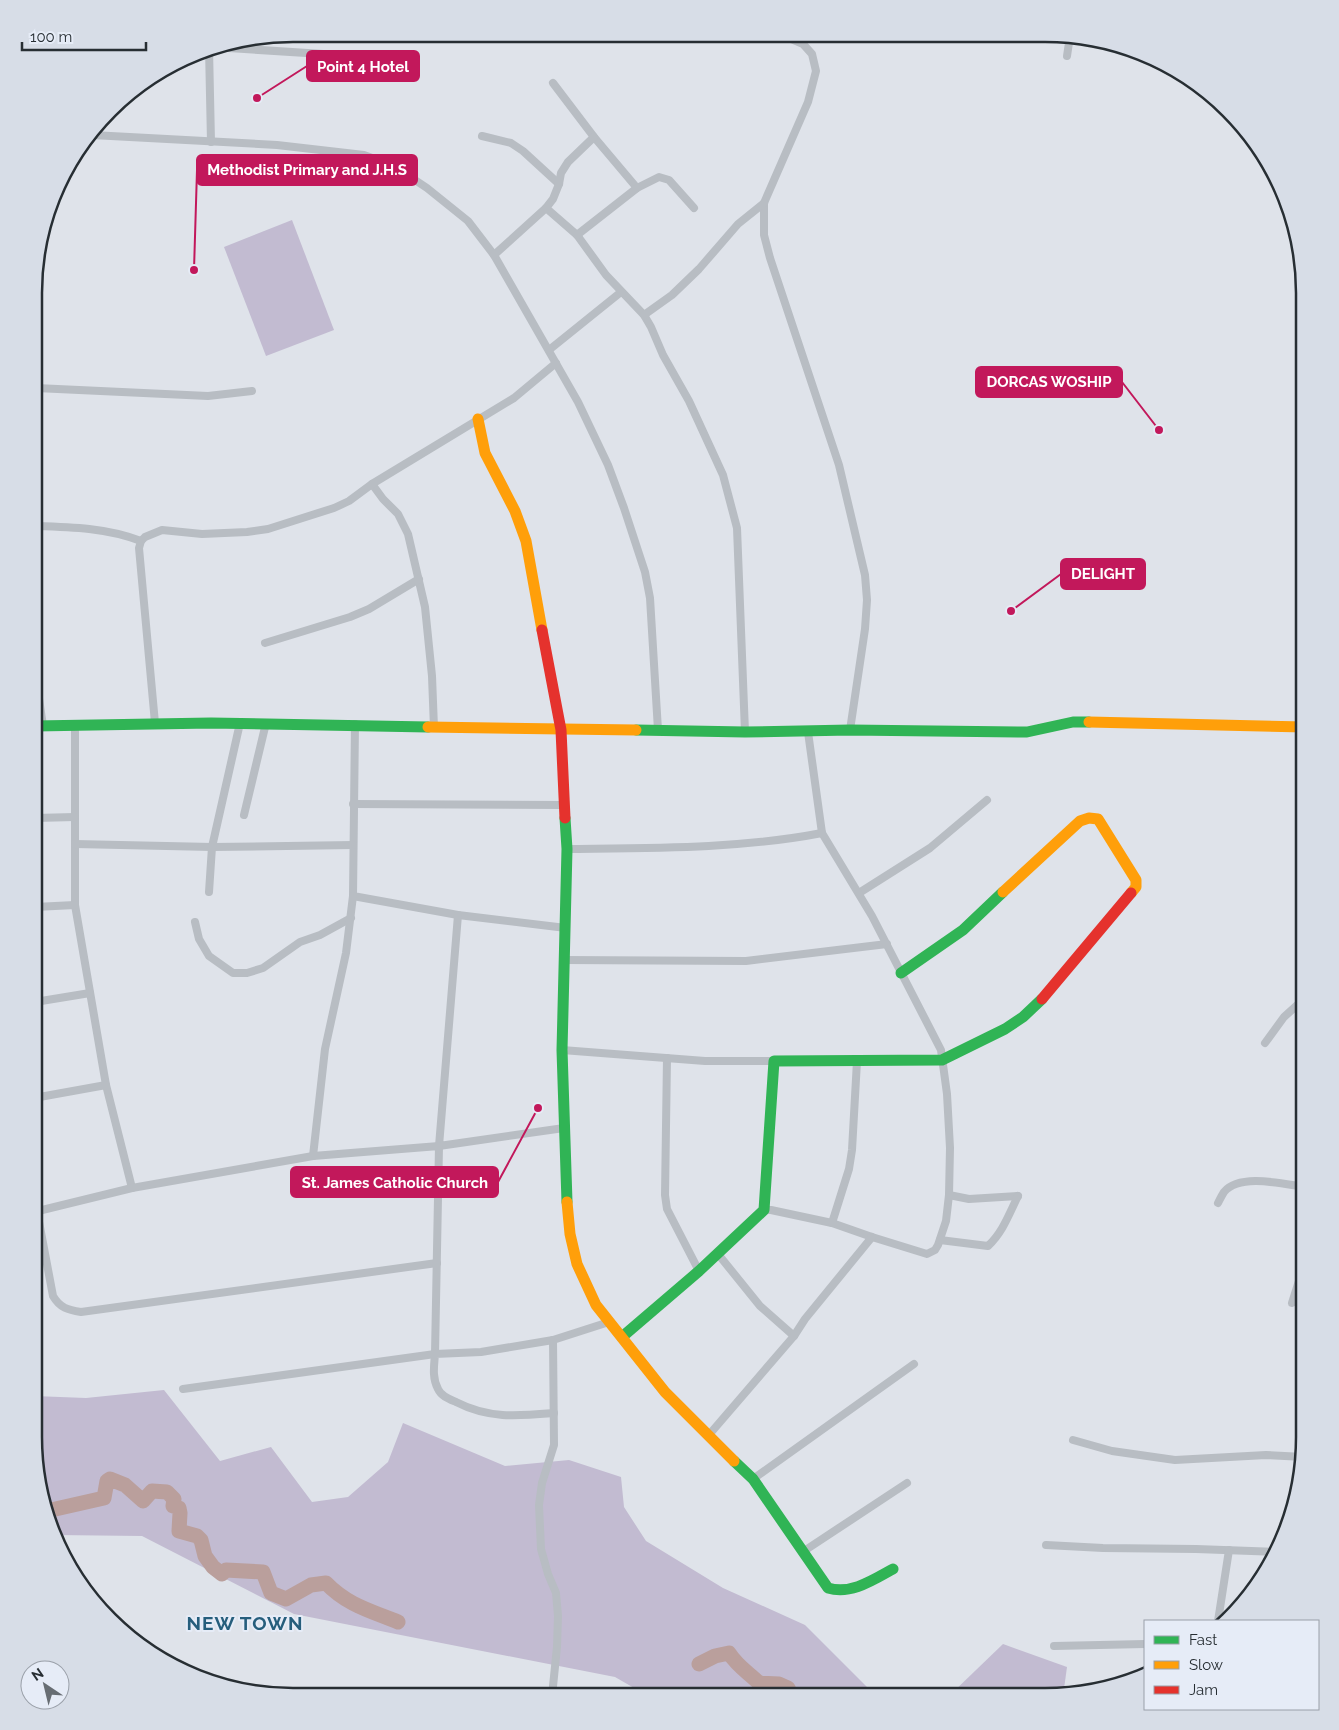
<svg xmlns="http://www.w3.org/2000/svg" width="1339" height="1730" font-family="Raleway,sans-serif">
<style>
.green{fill:#c2bbd1}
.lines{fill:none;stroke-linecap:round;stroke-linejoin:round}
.river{stroke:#ba9f9c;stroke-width:15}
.street{stroke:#b8bdc3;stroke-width:8}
.fast{stroke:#30b455;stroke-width:11}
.slow{stroke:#ff9f0a;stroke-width:11}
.jam{stroke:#e5322d;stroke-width:11}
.labels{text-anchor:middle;stroke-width:4;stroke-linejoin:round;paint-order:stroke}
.district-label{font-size:19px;font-weight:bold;letter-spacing:1px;fill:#265e7c;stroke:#e6ecf7}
.rim{fill:none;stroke:#272e33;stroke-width:2.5}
.leader{fill:none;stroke:#c2185b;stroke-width:2}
.callout-dot{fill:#c2185b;stroke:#e6ecf7;stroke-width:2}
.callout{fill:#c2185b;stroke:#c2185b;stroke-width:2}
.callout-label{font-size:15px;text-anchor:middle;font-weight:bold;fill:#fff}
</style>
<rect width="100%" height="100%" fill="#dfe3ea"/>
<g class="green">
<polygon points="292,220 334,330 266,356 224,247"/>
<polygon points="164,1390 220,1461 271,1447 312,1502 348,1497 388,1462 403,1423 505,1466 569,1460 621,1477 624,1507 646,1541 723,1588 805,1625 876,1696 648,1696 615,1677 294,1614 142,1536 55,1535 43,1504 34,1437 34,1396 86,1398"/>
<polygon points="1003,1644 1067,1667 1063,1696 949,1696"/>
</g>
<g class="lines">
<g class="river">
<path d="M44,1508L51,1510L104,1498L107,1481L110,1479L125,1485L143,1501L152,1491L167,1492L174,1499L173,1506L179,1508L180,1513L179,1531L197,1536L201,1540L205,1556L213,1567L222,1574L226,1570L263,1572L271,1593L286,1599L311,1585L326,1583C347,1605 371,1611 398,1622"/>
<path d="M699,1664L715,1656L729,1653C738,1667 748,1672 759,1683L779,1684L788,1688L791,1696"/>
</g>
<g class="street">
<polyline points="782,35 803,44 812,54 816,71 808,102 764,203 764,235 770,258 839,465 865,575 867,600 865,629 850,730"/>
<polyline points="213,47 354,56"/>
<polyline points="209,48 211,142"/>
<polyline points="1067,56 1070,36"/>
<polyline points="553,83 594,137 637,188"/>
<polyline points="92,135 277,145 364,155 394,166 427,188 468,221 494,255 578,402 608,465 624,508 645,572 650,598 658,730"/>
<polyline points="482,136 511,143 523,151 559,184"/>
<polyline points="546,208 577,235 606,275 644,315 651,327 663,355 689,401 723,475 737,528 745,732"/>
<polyline points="577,235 637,188 659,177 669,180 694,208"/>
<polyline points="494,255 546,208 553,199 559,184 561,173 568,162 594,137"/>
<polyline points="644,315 672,295 699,269 738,224 764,203"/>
<polyline points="549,350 621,292"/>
<polyline points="36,388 208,396 252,391"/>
<polyline points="372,484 383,499 398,514 408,534 425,607 432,676 434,728"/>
<path d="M36,526C72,527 107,528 141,541"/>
<polyline points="265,643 350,617 369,609 419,579"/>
<polyline points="35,671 43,726"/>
<polyline points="155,723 139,548 141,541 145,537 162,530 202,534 247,532 268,529 334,508 349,501 372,484 514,398 556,363"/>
<polyline points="355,724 353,896 458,915 566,928"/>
<polyline points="75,725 75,905 106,1085"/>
<polyline points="353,804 565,805"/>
<polyline points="244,815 266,723"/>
<polyline points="35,818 75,817"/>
<polyline points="75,844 212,847 353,845"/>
<path d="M567,849C651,848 739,849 822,833"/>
<polyline points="209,892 212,847 240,723"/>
<polyline points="859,893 930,848 987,800"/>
<polyline points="35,907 75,905"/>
<polyline points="458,915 439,1146 564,1128"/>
<polyline points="195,922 199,939 209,956 233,973 247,973 263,968 300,942 320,935 351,918"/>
<polyline points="564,960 746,961 887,944"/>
<polyline points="35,1002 90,993"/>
<polyline points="1265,1043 1284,1017 1305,998"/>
<polyline points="562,1050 705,1061 774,1061"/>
<polyline points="667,1058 665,1195 667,1209 699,1271"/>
<polyline points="34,1098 106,1085 132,1188"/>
<polyline points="313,1156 325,1049 346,953 353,896"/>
<polyline points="949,1195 969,1199 1018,1196"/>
<path d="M1218,1203C1220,1199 1222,1195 1224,1192C1240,1173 1283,1184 1305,1187"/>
<polyline points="764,1210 771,1210 832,1223 872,1237 927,1254 935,1250 938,1245 946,1221 949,1195 950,1148 947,1094 941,1050 872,916 822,833 808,732"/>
<path d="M37,1211L53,1296C60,1308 68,1310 81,1312L437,1263"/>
<polyline points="34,1212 132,1188 313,1156 439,1146 435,1354 183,1389"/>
<polyline points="832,1223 849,1169 852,1150 857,1061"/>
<path d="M940,1240L988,1246C1003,1232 1009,1214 1018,1196"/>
<polyline points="718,1254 760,1306 794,1336"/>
<polyline points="1292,1303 1305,1262"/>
<path d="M554,1413C518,1416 489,1419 456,1402C449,1399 441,1396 438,1389C432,1378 434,1366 435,1354L481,1352L553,1340L609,1322"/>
<polyline points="708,1436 794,1336 805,1319 872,1237"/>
<polyline points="1073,1440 1112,1451 1175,1460 1266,1455 1304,1457"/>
<polyline points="753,1479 914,1364"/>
<polyline points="1046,1545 1103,1548 1196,1549 1277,1552"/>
<polyline points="804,1551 907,1483"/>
<polyline points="1218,1621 1229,1550"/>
<polyline points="1054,1646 1145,1644"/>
<polyline points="552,1696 557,1647 558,1616 556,1593 548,1574 541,1549 539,1505 542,1483 554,1445 553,1340"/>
</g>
<g class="fast">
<polyline points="35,726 211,723 428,727"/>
<polyline points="636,730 745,732 850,730 1027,732 1073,722 1089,722"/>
<polyline points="565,818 567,849 562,1050 567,1202"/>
<polyline points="901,973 963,930 1003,892"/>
<polyline points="622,1337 699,1271 764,1210 774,1061 942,1060 1005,1029 1023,1017 1042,999"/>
<path d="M734,1461L753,1479L828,1588C851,1595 873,1580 893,1569"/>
</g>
<g class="slow">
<polyline points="478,419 485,453 515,511 526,541 542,630"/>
<polyline points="1089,722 1305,727"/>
<polyline points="428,727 636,730"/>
<polyline points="1003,892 1080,821 1089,818 1098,819 1136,880 1136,887 1131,893"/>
<polyline points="567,1202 570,1234 577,1264 596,1305 665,1392 734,1461"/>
</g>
<g class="jam">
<polyline points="542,630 561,730 565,818"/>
<polyline points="1042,999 1131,893"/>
</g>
</g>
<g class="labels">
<g class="district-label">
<text x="245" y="1630">NEW TOWN</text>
</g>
</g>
<path d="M0 0H1339V1730H0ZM293 42H1045A251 251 0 0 1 1296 293V1437A251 251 0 0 1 1045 1688H293A251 251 0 0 1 42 1437V293A251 251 0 0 1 293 42Z" fill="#d7dde7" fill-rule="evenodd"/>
<path class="rim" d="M293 42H1045A251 251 0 0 1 1296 293V1437A251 251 0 0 1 1045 1688H293A251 251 0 0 1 42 1437V293A251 251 0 0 1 293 42Z"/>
<path class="leader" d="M257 98L307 66M194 270L197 170M1159 430L1122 382M1011 611L1061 574M538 1108L498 1182"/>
<g class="callout-dot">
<circle cx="257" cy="98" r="5"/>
<circle cx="194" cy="270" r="5"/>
<circle cx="1159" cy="430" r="5"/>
<circle cx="1011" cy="611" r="5"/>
<circle cx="538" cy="1108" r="5"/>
</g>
<g class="callout">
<rect x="307" y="51" width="112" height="30" rx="5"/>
<rect x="197" y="155" width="220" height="30" rx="5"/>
<rect x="976" y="367" width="146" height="30" rx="5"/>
<rect x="1061" y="559" width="84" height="30" rx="5"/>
<rect x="291" y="1167" width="207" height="30" rx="5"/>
</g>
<g class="callout-label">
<text x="363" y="72">Point 4 Hotel</text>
<text x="307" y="175">Methodist Primary and J.H.S</text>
<text x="1049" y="387">DORCAS WOSHIP</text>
<text x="1103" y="579">DELIGHT</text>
<text x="395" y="1188">St. James Catholic Church</text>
</g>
<rect x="1144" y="1620" width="175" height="90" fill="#e6ecf7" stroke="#9aa0a9"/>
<rect x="1154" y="1636" width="25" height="8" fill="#30b455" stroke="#9aa0a9"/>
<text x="1189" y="1645" font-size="15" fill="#272e33">Fast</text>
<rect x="1154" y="1661" width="25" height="8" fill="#ff9f0a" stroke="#9aa0a9"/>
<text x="1189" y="1670" font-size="15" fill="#272e33">Slow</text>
<rect x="1154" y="1686" width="25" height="8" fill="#e5322d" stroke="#9aa0a9"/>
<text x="1189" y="1695" font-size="15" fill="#272e33">Jam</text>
<g transform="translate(45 1685) rotate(325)"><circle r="24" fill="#e6ecf7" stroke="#9aa0a9"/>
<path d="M0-4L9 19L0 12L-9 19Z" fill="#676d73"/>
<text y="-8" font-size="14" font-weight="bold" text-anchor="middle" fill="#272e33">N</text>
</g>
<path d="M22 42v8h124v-8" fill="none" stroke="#272e33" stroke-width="2.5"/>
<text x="30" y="42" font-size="15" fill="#272e33" stroke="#e6ecf7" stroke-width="4" paint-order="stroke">100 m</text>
</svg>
